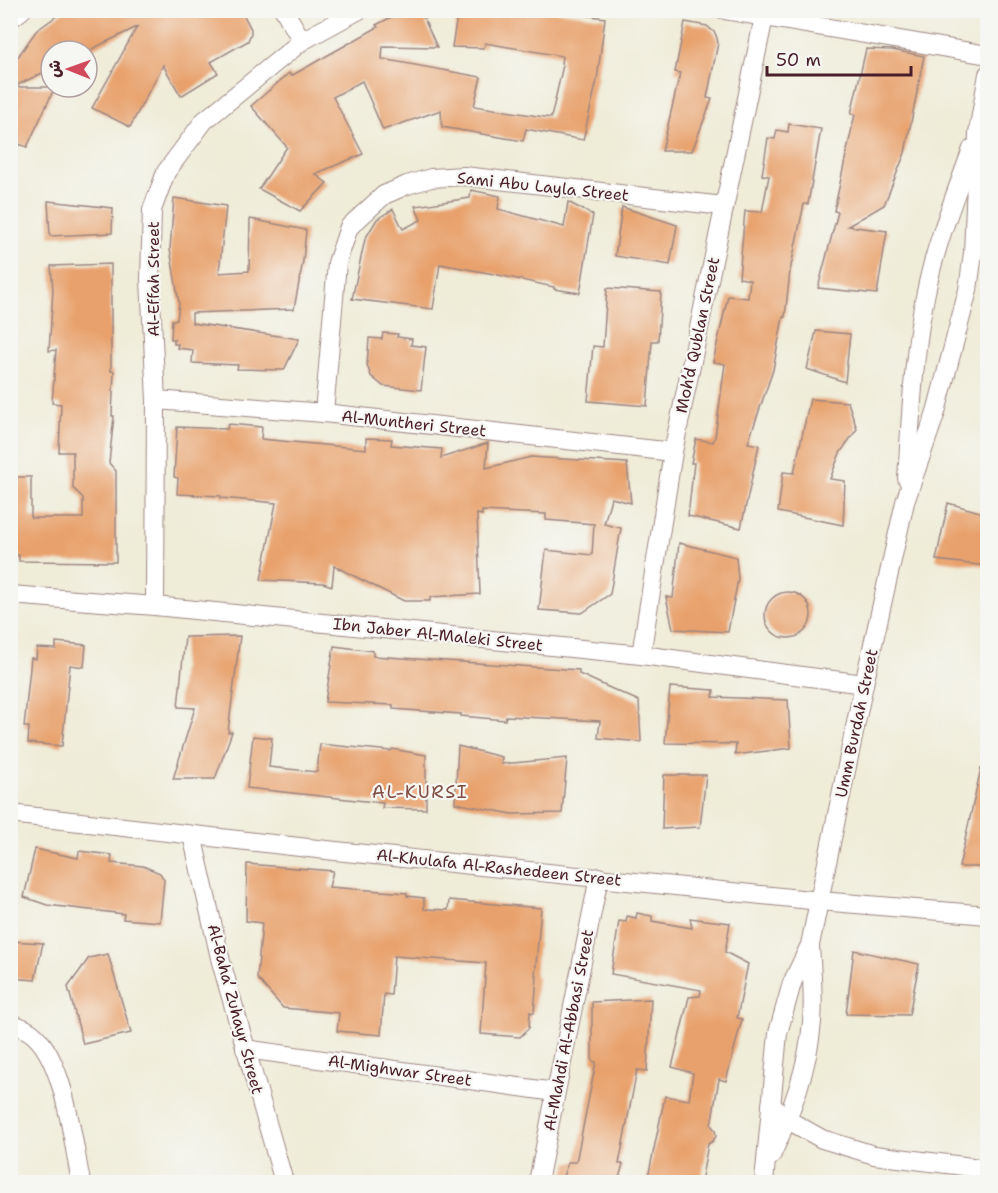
<svg xmlns="http://www.w3.org/2000/svg" width="998" height="1193" font-family="'Shantell Sans','Playpen Sans Arabic',sans-serif">
<style>
.building{fill:#e8a16c}
.lines{fill:none;stroke-linecap:round;stroke-linejoin:round}
.minor-casing{stroke:#9c8682;stroke-width:20}
.minor{stroke:#fff;stroke-width:18}
.labels{text-anchor:middle;stroke-width:4.5;stroke-linejoin:round;paint-order:stroke}
.street-label{font-size:16px;fill:#4a1f2b;stroke:#f6f6f2}
.neighbourhood-label{font-size:18px;letter-spacing:1.5px;fill:#814c42;stroke:#f6f6f2}
</style>
<rect width="100%" height="100%" fill="#f6f6f2"/>
<filter id="ink" filterUnits="userSpaceOnUse"><feTurbulence type="fractalNoise" baseFrequency=".0167" numOctaves="2"/><feDisplacementMap in="SourceGraphic" scale="12" xChannelSelector="R" yChannelSelector="G"/><feConvolveMatrix kernelMatrix="1 2 1 2 8 2 1 2 1" color-interpolation-filters="sRGB"/></filter>
<filter id="wash" filterUnits="userSpaceOnUse"><feTurbulence type="fractalNoise" baseFrequency=".008" numOctaves="4" result="noise"/><feDisplacementMap in="SourceGraphic" scale="24" xChannelSelector="R" yChannelSelector="G"/><feGaussianBlur stdDeviation="1.35" result="paint"/><feColorMatrix in="noise" values="0 0 0 0 0 0 0 0 0 0 0 0 0 0 0 0 0 1.4 0 .05"/><feComposite in="paint" operator="in"/></filter>
<g filter="url(#wash)">
<rect width="100%" height="100%" fill="#efecd8"/>
<g id="blocks">
<g class="building">
<polygon points="65,10 241,10 251,29 251,33 248,41 211,62 218,73 181,96 163,65 130,127 92,108 137,27 88,51 51,51 51,69 13,87 55,87 27,147 10,141 10,68 36,31"/>
<polygon points="405,10 420,10 437,47 383,46 382,59 481,77 474,106 551,118 563,65 561,64 562,56 485,43 484,48 452,47 458,10 546,10 605,18 597,80 583,140 526,129 523,141 442,127 441,110 383,130 362,81 333,97 363,154 315,174 327,183 300,211 259,189 287,147 251,106 289,73 291,76 378,27 376,25"/>
<polygon points="685,22 707,26 715,33 717,38 718,43 707,98 712,99 692,151 662,151 680,73 675,72"/>
<polygon points="866,49 892,50 924,56 905,153 884,205 848,226 887,231 877,294 818,288 838,212 834,211 855,114 851,114"/>
<polygon points="789,124 821,129 808,204 804,204 790,271 785,317 783,317 773,370 748,443 759,445 741,528 688,516 694,463 691,463 696,439 713,442 715,437 725,364 713,362 728,296 748,298 750,280 739,278 745,211 762,212 769,176 762,175 768,138 775,139 777,130 788,132"/>
<polygon points="471,190 500,196 498,209 564,227 568,202 593,215 580,293 554,289 554,287 494,274 440,264 433,309 352,299 365,239 377,219 393,209 403,229 421,220 415,206 470,198"/>
<polygon points="174,198 226,206 219,273 249,271 250,219 306,230 303,261 294,309 192,313 192,323 299,339 284,370 237,369 238,365 192,363 193,350 177,348 178,344 174,344 174,339 171,339 172,320 177,320 179,303 170,249"/>
<polygon points="48,201 113,208 112,233 50,236"/>
<polygon points="622,207 677,225 670,265 615,256"/>
<polygon points="111,264 111,371 114,371 112,416 114,416 109,463 116,471 116,562 19,561 19,555 10,555 10,477 31,477 31,518 83,518 83,498 73,488 73,452 59,452 61,404 52,403 56,350 49,351 53,290 51,266"/>
<polygon points="607,288 661,292 658,341 652,341 647,406 588,401 593,346 603,347"/>
<polygon points="816,331 850,334 845,382 807,369"/>
<polygon points="383,333 398,334 397,337 412,339 411,345 426,347 421,390 383,386 371,376 367,365 369,338 382,339"/>
<polygon points="810,399 848,402 857,429 840,453 830,479 845,481 843,525 778,512 783,472 794,473"/>
<polygon points="228,424 262,427 261,439 366,449 366,438 392,439 391,445 442,449 441,458 488,443 486,468 531,457 627,463 631,503 611,498 604,524 621,528 610,594 582,613 539,610 546,550 592,555 594,524 546,520 546,514 482,511 482,515 477,514 480,594 430,597 430,601 404,601 334,566 332,586 323,583 261,580 276,503 221,498 221,496 177,494 178,478 174,477 177,427 227,429"/>
<polygon points="948,503 987,514 987,566 936,560"/>
<polygon points="679,543 736,557 738,579 728,632 673,629 666,597 673,598"/>
<circle cx="788" cy="615" r="23"/>
<polygon points="240,636 228,732 232,732 215,779 173,779 195,708 178,707 185,637"/>
<polygon points="56,642 86,645 84,667 70,665 62,746 28,743 29,727 24,727 31,658 36,659 37,648 56,649"/>
<polygon points="334,646 373,651 373,656 579,670 579,674 639,701 641,742 598,738 600,721 506,716 505,720 461,716 461,714 393,709 393,705 325,702"/>
<polygon points="670,687 714,690 713,697 788,700 791,748 735,755 736,744 665,743"/>
<polygon points="253,736 272,738 269,767 317,772 320,744 391,751 392,749 426,755 426,809 382,808 383,803 247,788"/>
<polygon points="458,746 502,757 501,764 567,758 562,813 512,814 455,803"/>
<polygon points="981,768 987,768 987,867 959,867"/>
<polygon points="664,775 706,775 700,827 662,829"/>
<polygon points="35,849 78,858 79,851 112,855 111,863 143,866 160,873 164,880 160,922 123,919 124,914 47,905 24,897"/>
<polygon points="247,864 333,871 329,887 407,893 407,896 424,898 424,909 448,910 449,900 541,908 535,976 537,976 534,1013 530,1012 529,1028 520,1037 481,1034 486,963 394,956 391,995 384,994 381,1035 337,1031 339,1013 283,1008 257,978 262,923 246,921"/>
<polygon points="637,913 652,916 652,921 692,928 690,918 730,923 725,952 748,964 737,1018 742,1019 726,1081 719,1079 711,1125 715,1130 716,1136 713,1141 708,1144 701,1182 647,1182 665,1096 689,1100 693,1073 672,1067 689,997 700,996 701,990 611,974 619,921 626,922 627,916 636,918"/>
<polygon points="10,941 43,943 35,980 10,978"/>
<polygon points="854,950 919,964 909,1015 846,1014"/>
<polygon points="108,954 131,1033 83,1044 68,987 89,958"/>
<polygon points="651,999 647,1071 637,1070 619,1164 623,1164 618,1182 561,1182 568,1162 576,1162 596,1062 592,1061 592,1002"/>
</g>
</g>
</g>
<g filter="url(#ink)">
<use href="#blocks" fill-opacity="0" stroke="#9c8682" stroke-width="1.5"/>
<g class="lines">
<defs>
<g id="minor">
<polyline points="284,10 302,41"/>
<polyline points="724,10 988,55"/>
<polyline points="10,19 22,10"/>
<polyline points="156,400 324,413 673,452"/>
<polyline points="324,413 337,263 349,227 384,195 407,185 431,178 464,176 723,206"/>
<path d="M907,479C911,418 913,352 926,292C936,243 955,196 972,149"/>
<polyline points="10,595 155,606 641,655 864,684"/>
<polyline points="155,606 156,400 150,279 152,210 166,172 204,121 302,41 359,10"/>
<polyline points="641,655 673,452 764,17"/>
<polyline points="10,814 326,850 820,901 988,915"/>
<polyline points="192,835 221,962 284,1182"/>
<path d="M10,1024C20,1026 28,1029 35,1036C65,1064 73,1143 81,1182"/>
<polyline points="245,1049 555,1092"/>
<polyline points="771,1105 788,1120 822,1139 874,1155 988,1169"/>
<path d="M771,1156C791,1113 808,1069 812,1022C814,997 812,972 810,947"/>
<polyline points="538,1182 599,877"/>
<polyline points="764,1182 778,1033 792,983 810,945 864,684 905,502 936,412 968,290 973,253 978,133 988,74"/>
</g>
</defs>
<use href="#minor" class="minor-casing"/>
<use href="#minor" class="minor"/>
</g>
</g>
<g class="labels">
<g class="street-label">
<text transform="translate(543 186) rotate(6)" y="6">Sami Abu Layla Street</text>
<text transform="translate(153 279) rotate(-90)" y="6">Al-Effah Street</text>
<text transform="translate(697 335) rotate(-78)" y="6">Moh’d Qublan Street</text>
<text transform="translate(414 423) rotate(6)" y="6">Al-Muntheri Street</text>
<text transform="translate(438 634) rotate(6)" y="6">Ibn Jaber Al-Maleki Street</text>
<text transform="translate(856 723) rotate(-78)" y="6">Umm Burdah Street</text>
<text transform="translate(499 867) rotate(6)" y="6">Al-Khulafa Al-Rashedeen Street</text>
<text transform="translate(236 1009) rotate(75)" y="6">Al-Baha’ Zuhayr Street</text>
<text transform="translate(568 1030) rotate(-79)" y="6">Al-Mahdi Al-Abbasi Street</text>
<text transform="translate(400 1070) rotate(8)" y="6">Al-Mighwar Street</text>
</g>
<g class="neighbourhood-label">
<text x="420" y="798">AL-KURSI</text>
</g>
</g>
<rect width="998" height="1193" fill="none" stroke="#f6f6f2" stroke-width="36"/>
<g transform="translate(69 69) rotate(271)"><circle r="28" fill="#f6f6f2" stroke="#b1a0a2" stroke-width="1.5"/>
<path d="M0-4.5L10 22L0 15L-10 22Z" fill="#d1495b"/>
<text y="-9" font-size="16" font-weight="bold" text-anchor="middle" fill="#4a1f2b">ش</text>
</g>
<path d="M767 66v9h144v-9" fill="none" stroke="#4a1f2b" stroke-width="3"/>
<text x="776" y="66" font-size="18" fill="#4a1f2b" stroke="#f6f6f2" stroke-width="4.5" paint-order="stroke">50 m</text>
</svg>
